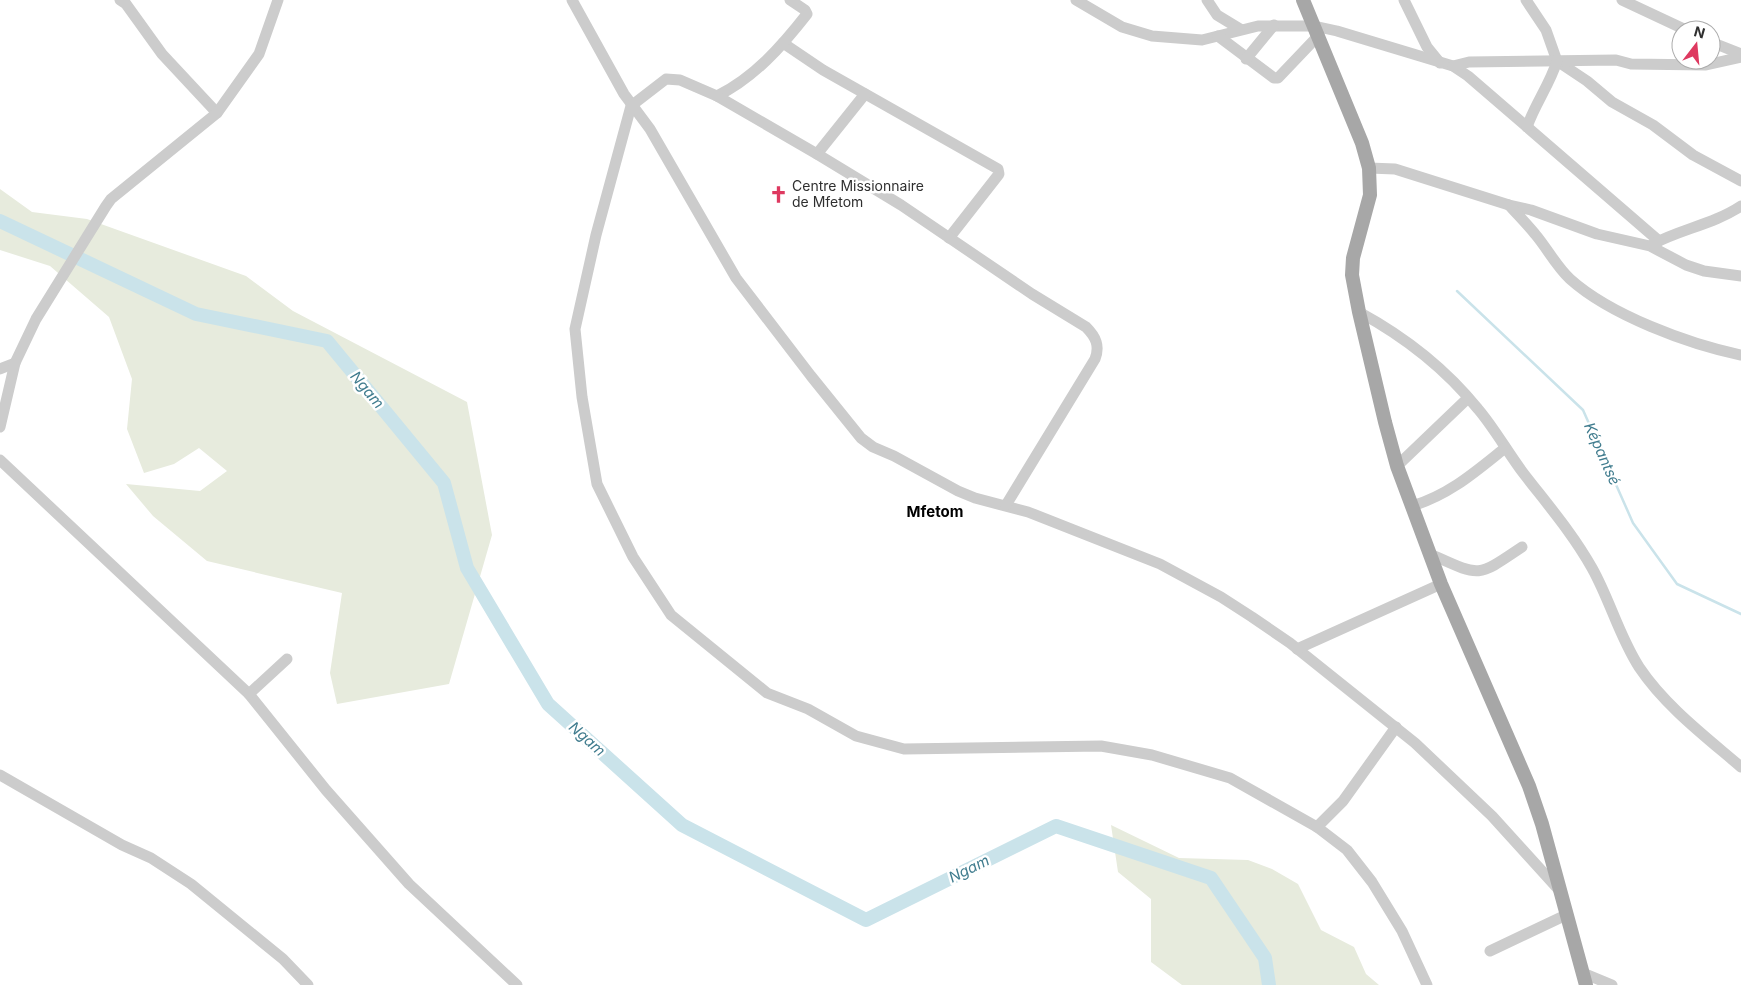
<svg xmlns="http://www.w3.org/2000/svg" width="1741" height="985" font-family="Inter,sans-serif">
<style>
.green{fill:#e7ebdd}
.lines{fill:none;stroke-linecap:round;stroke-linejoin:round}
.stream{stroke:#cae3ea;stroke-width:2.5}
.river{stroke:#cae3ea;stroke-width:14}
.minor{stroke:#ccc;stroke-width:11}
.major{stroke:#a7a7a7;stroke-width:14}
.labels{text-anchor:middle;stroke-width:5;stroke-linejoin:round;paint-order:stroke}
.poi-label{font-size:14px;fill:#2f2f2f;stroke:#fff;text-anchor:start}
.water-label{font-size:15px;font-style:italic;fill:#407c8e;stroke:#fff}
.neighbourhood-label{font-size:15px;font-weight:bold;fill:#000;stroke:#fff}
</style>
<rect width="100%" height="100%" fill="#fff"/>
<g class="green">
<polygon points="0,189 32,212 87,219 246,276 293,311 467,402 492,535 449,684 337,704 330,673 342,593 207,561 153,516 126,484 200,491 227,471 199,448 174,464 144,473 127,429 132,379 109,317 50,266 0,250"/>
<polygon points="1111,825 1179,858 1248,860 1272,869 1298,884 1321,930 1354,947 1366,974 1379,985 1182,985 1151,962 1151,899 1118,872"/>
</g>
<g class="lines">
<polyline class="stream" points="1457,291 1583,410 1633,523 1677,584 1741,614"/>
<polyline class="river" points="0,221 196,314 327,341 444,483 467,568 548,704 682,825 866,920 1056,826 1211,878 1265,958 1269,985"/>
<g class="minor">
<polyline points="120,0 126,4 162,54 217,113"/>
<polyline points="572,0 624,94 650,129 736,278 811,376 861,438 873,447 894,456 958,491 975,498 1028,512 1160,564 1221,597 1252,617 1290,643 1415,743 1492,816 1560,891"/>
<polyline points="1076,0 1122,27 1152,36 1202,40 1258,26 1314,26 1337,31 1453,66 1468,76 1659,241"/>
<polyline points="1207,0 1217,15 1240,29"/>
<polyline points="1404,0 1427,47 1440,63"/>
<polyline points="1526,0 1546,30 1557,61 1587,81 1612,102 1653,125 1693,155 1741,181"/>
<polyline points="1622,0 1686,30"/>
<polyline points="1218,36 1274,78 1278,78 1318,36"/>
<polyline points="1711,42 1741,54"/>
<polyline points="783,43 823,70 998,169 999,174 949,238"/>
<polyline points="1246,59 1274,25"/>
<polyline points="1453,66 1469,62 1616,60 1631,64 1706,65 1741,57"/>
<path d="M717,96C754,78 782,46 807,14L805,10L790,0"/>
<path d="M1527,127C1535,104 1550,84 1557,61"/>
<polyline points="817,154 865,94"/>
<polyline points="1369,168 1395,169 1509,205 1531,210 1597,234 1650,246 1686,265 1704,271 1741,276"/>
<path d="M1509,205C1518,215 1527,224 1535,234C1547,248 1556,266 1570,279C1610,315 1688,344 1741,355"/>
<path d="M1653,244C1681,229 1714,224 1741,206"/>
<path d="M1359,312C1405,337 1445,368 1478,409C1495,429 1508,453 1524,474C1548,505 1573,534 1592,568C1610,600 1619,636 1639,667C1665,706 1706,737 1741,767"/>
<polyline points="0,369 15,363"/>
<polyline points="0,427 15,363 36,319 106,206 111,199 217,113 259,54 278,0"/>
<polyline points="0,460 249,694 326,790 409,884 517,985"/>
<polyline points="1397,466 1468,398"/>
<path d="M1006,505L1095,359C1100,346 1096,337 1086,327L1032,294L901,205L817,154L717,96L680,80L666,79L631,106L596,235L575,329L582,397L597,484L633,557L671,615L767,693L808,709L856,736L904,749L1101,746L1152,755L1230,778L1317,827L1347,850L1372,882L1402,931L1427,985"/>
<path d="M1412,506C1449,495 1475,472 1505,448"/>
<path d="M1430,554C1481,577 1476,578 1522,547"/>
<polyline points="1297,649 1441,584"/>
<polyline points="249,694 287,659"/>
<polyline points="0,775 122,845 151,858 191,884 283,959 308,985"/>
<polyline points="1317,827 1343,801 1396,727"/>
<polyline points="1490,951 1566,915"/>
<polyline points="1583,973 1612,985"/>
</g>
<polyline class="major" points="1303,0 1362,143 1369,168 1370,195 1353,258 1352,275 1359,312 1385,422 1397,466 1441,584 1529,786 1542,824 1586,985"/>
</g>
<defs>
<symbol id="church-bare" viewBox="-9 -9 18 18"><path d="M-1.2-6h2.4v3.5h3.3v2.4h-3.3V6h-2.4V-.1h-3.3v-2.4h3.3Z" fill="#de3960" stroke="#fff" stroke-width="2.5" paint-order="stroke"/></symbol>
</defs>
<g fill-rule="evenodd">
<use href="#church-bare" x="766" y="182" width="25" height="25"/>
</g>
<g class="labels">
<g class="poi-label">
<text x="792" y="191">Centre Missionnaire<tspan x="792" dy="16">de Mfetom</tspan></text>
</g>
<g class="water-label">
<text transform="translate(367 390) rotate(50)" y="5">Ngam</text>
<text transform="translate(1602 454) rotate(66)" y="5">Képantsé</text>
<text transform="translate(587 739) rotate(42)" y="5">Ngam</text>
<text transform="translate(969 869) rotate(-26)" y="5">Ngam</text>
</g>
<g class="neighbourhood-label">
<text x="935" y="517">Mfetom</text>
</g>
</g>
<g transform="translate(1696 45) rotate(16)"><circle r="24" fill="#ffffff" stroke="#acacac"/>
<path d="M0-4L9 19L0 12L-9 19Z" fill="#de3960"/>
<text y="-8" font-size="14" font-weight="bold" text-anchor="middle" fill="#2f2f2f">N</text>
</g>
</svg>
